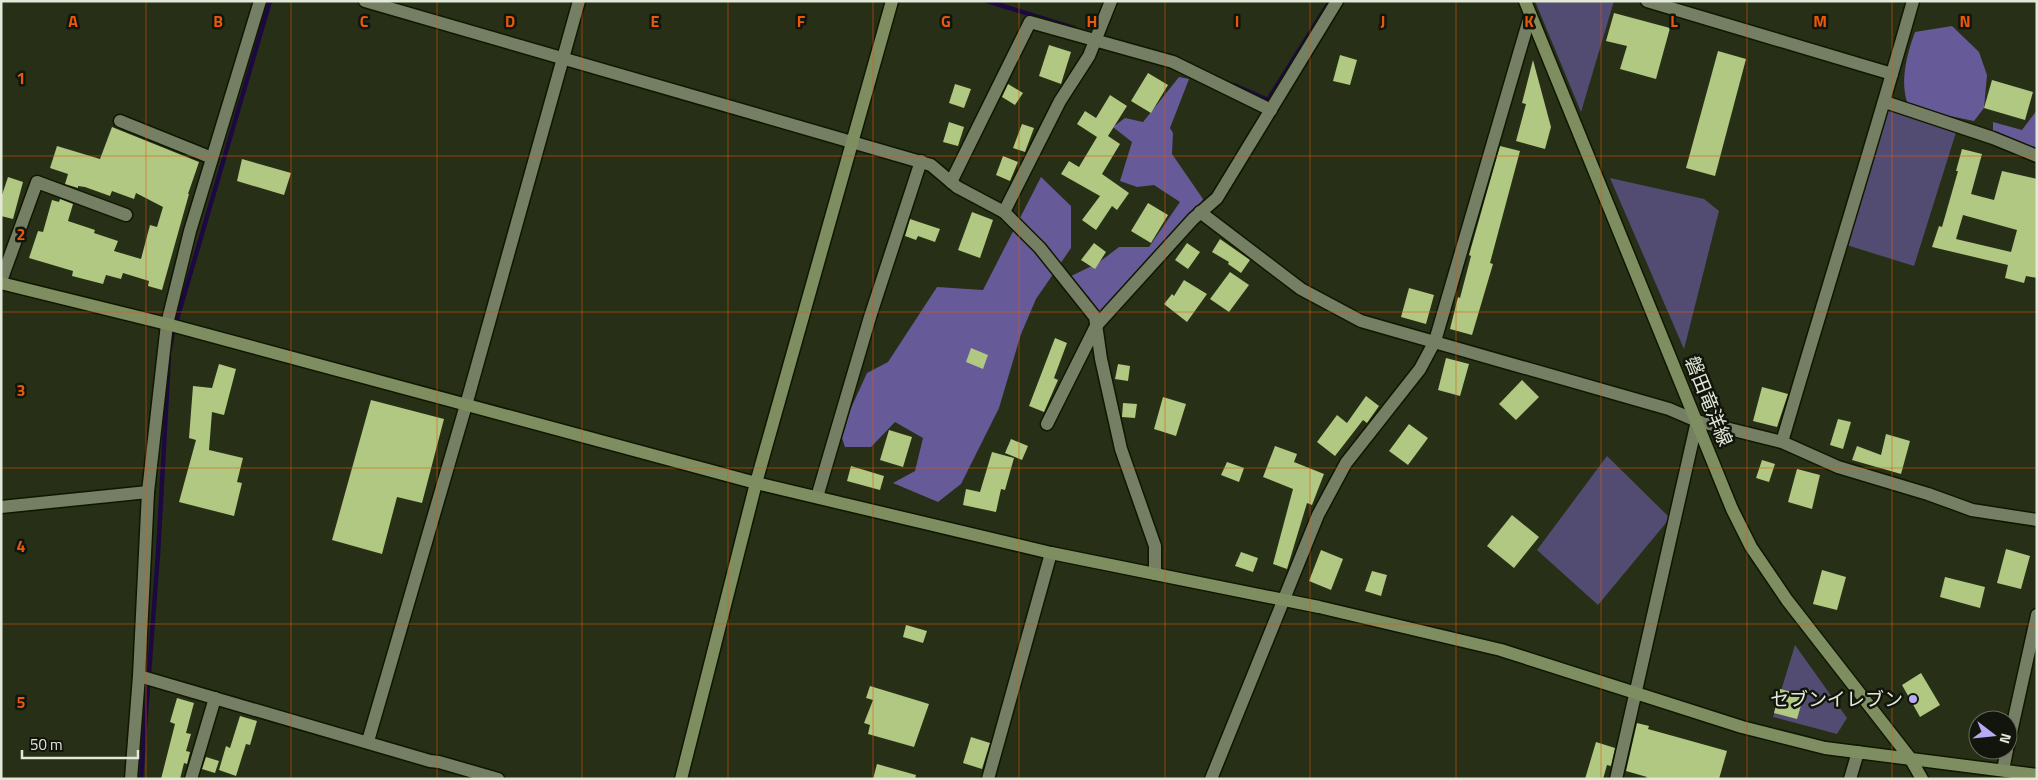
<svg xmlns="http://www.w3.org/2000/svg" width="2038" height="780" font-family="'Titillium Web','Noto Sans JP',sans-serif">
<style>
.green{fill:#534c72}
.forest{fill:#675a98}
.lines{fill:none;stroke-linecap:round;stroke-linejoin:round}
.stream{stroke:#1d0941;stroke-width:4.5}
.building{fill:#b0c881;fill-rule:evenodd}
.street-casing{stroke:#101701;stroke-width:15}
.secondary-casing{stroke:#101701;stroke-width:15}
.street{stroke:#757f63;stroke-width:12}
.secondary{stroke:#7f8e60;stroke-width:12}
.grid{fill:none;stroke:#e8590c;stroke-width:1;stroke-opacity:0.55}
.poi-dot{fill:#b9aaf7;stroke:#12150b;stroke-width:2}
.labels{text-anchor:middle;stroke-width:5;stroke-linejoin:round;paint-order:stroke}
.street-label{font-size:19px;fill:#e3e9d9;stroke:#12150b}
.poi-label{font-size:19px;fill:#e3e9d9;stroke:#12150b;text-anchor:end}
.grid-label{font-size:16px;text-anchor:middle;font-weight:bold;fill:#e8590c;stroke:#12150b;stroke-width:5;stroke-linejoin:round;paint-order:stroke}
</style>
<rect width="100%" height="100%" fill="#272f16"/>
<g class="green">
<polygon points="1535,1 1614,1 1581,112"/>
<polygon points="1885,102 1958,126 1914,266 1840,243"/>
<polygon points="1610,178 1704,199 1719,211 1684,349"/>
<polygon points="1607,456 1670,518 1598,605 1537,550"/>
<polygon points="1795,645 1847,718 1837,734 1773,717"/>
</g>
<g class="forest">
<path d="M1952,26L1979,52L1987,75L1984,108L1974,121L1950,116L1924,115L1911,111C1898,87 1906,57 1915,32Z"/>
<polygon points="1179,77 1189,79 1170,128 1173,133 1172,154 1203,199 1196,216 1101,320 1089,297 1065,279 1098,263 1119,247 1149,247 1180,202 1154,185 1137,187 1120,181 1132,142 1113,127 1125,118 1143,122"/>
<polygon points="2037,110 2037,156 1993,138 1993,122 2022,130"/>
<polygon points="1041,177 1071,206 1071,248 1036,299 1021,334 999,408 961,484 938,502 893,483 915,471 923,438 895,422 871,447 845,447 842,438 851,408 867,373 888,362 937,287 983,290"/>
</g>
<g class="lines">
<g class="stream">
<polyline points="987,1 1074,28"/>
<polyline points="1234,85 1268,100 1330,1"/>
<polyline points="170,348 173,333 270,1"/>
<polyline points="141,779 158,554 169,356"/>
</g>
</g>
<g class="building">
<polygon points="1614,13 1670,28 1656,79 1620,69 1627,46 1606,41"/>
<polygon points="1049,45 1071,52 1061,84 1039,76"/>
<polygon points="1718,51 1746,59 1715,176 1686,168"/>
<polygon points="1340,55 1357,60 1350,85 1333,81"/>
<polygon points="1533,60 1551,127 1545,149 1516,141 1526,104 1522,103"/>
<polygon points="1148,73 1168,85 1151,113 1131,101"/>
<polygon points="1992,80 2033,92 2025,120 1984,108"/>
<polygon points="955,84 971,89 964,108 949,103"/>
<polygon points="1008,84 1023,93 1015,105 1002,97"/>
<polygon points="1110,95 1127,106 1108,136 1120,144 1102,174 1129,193 1117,210 1112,206 1096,230 1082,220 1100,196 1061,174 1069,161 1079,167 1097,137 1077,124 1085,111 1096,118"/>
<polygon points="949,122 964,127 958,146 943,142"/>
<polygon points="1022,124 1034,128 1025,152 1013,148"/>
<polygon points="112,127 199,162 188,194 189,194 162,290 148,286 149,281 123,273 121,279 106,275 103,284 72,276 73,271 29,258 38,231 43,232 52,200 59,202 60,199 73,204 68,221 95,230 94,233 118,241 114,251 141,259 150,225 157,227 163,207 136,193 134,199 112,191 110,196 85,187 78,186 78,188 65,184 68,174 50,168 57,146 100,159"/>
<polygon points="1500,146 1520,151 1490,263 1493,264 1472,335 1450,329 1458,297 1460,298 1471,256 1469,255"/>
<path d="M1962,149L1982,154L1971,194L1994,200L2002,171L2037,179V278L2026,276L2024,283L2005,278L2008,265L1932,247L1939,226L1942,227L1958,171H1956ZM1963,215L2017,230L2011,252L1956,239Z"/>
<polygon points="1003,156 1018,162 1010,181 996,175"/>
<polygon points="242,159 291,173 284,195 237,181"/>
<polygon points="8,177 23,182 13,219 1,216 1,198"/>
<polygon points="1148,203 1168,215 1151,243 1131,231"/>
<polygon points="972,212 993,220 980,258 958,250"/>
<polygon points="910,219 940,229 935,242 918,236 916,240 905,236"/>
<polygon points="1220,239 1250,260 1241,273 1228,264 1229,262 1212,252"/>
<polygon points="1094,243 1106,252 1095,269 1081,260"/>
<polygon points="1187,243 1200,252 1188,269 1175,260"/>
<polygon points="1230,272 1249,285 1229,312 1210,299"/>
<polygon points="1184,280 1207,294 1187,322 1164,304 1172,294 1174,296"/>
<polygon points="1409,288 1434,295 1426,324 1401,317"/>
<polygon points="1055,338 1067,343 1054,378 1058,380 1044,412 1029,406"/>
<polygon points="971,348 988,355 983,369 966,362"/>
<polygon points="1446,358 1469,364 1460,396 1438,390"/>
<polygon points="219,364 236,369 224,415 212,412 209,450 243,458 237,482 242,483 234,516 179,502 196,440 189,438 193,386 212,388"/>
<polygon points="1118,364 1130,366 1128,381 1115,379"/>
<polygon points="1522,380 1539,397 1516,420 1499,404"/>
<polygon points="1762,387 1788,394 1777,427 1753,421"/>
<polygon points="1366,396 1379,406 1367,423 1363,420 1335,456 1317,442 1337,415 1347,423"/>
<polygon points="1163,397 1186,404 1176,436 1154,429"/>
<polygon points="371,400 444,419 422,503 397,497 382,554 332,540"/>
<polygon points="1123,403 1137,404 1135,418 1122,417"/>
<polygon points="1838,419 1851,422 1843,449 1830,445"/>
<polygon points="1409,424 1428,438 1408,465 1389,451"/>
<polygon points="889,430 912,437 903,467 880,460"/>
<polygon points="1886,434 1910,441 1901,474 1852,460 1857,446 1881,455"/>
<polygon points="1011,439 1028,446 1022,460 1005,453"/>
<polygon points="1275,446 1297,454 1294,462 1324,474 1312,505 1307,503 1287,569 1273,564 1293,489 1263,477"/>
<polygon points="992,452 1014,458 1005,490 1001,489 996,512 963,505 966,489 980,492"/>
<polygon points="1762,460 1775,464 1769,482 1756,478"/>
<polygon points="1227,462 1244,468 1239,482 1221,475"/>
<polygon points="851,466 884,476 880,490 847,481"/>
<polygon points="1797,469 1820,475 1812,509 1788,502"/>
<polygon points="1512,515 1539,537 1514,568 1487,546"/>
<polygon points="2006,549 2030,556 2021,589 1997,583"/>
<polygon points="1321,550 1343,559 1331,590 1309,581"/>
<polygon points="1241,552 1258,558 1253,572 1235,566"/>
<polygon points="1822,570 1846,577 1837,610 1813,604"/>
<polygon points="1372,571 1387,575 1381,596 1365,591"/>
<polygon points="1945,577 1985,587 1980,608 1940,597"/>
<polygon points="906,625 927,631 923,643 903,637"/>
<polygon points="1921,673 1940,705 1920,717 1902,685"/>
<polygon points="870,686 929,704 914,747 868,734 870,725 864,723 873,700 866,698"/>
<polygon points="1780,689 1804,695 1797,719 1774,713"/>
<polygon points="177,698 194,703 186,733 191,734 186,751 190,752 187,764 184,763 180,779 161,779 175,724 170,722"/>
<polygon points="240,716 257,721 250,745 246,744 236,776 219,770 226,746 230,748"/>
<polygon points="1637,723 1649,726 1648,729 1727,751 1719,779 1646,779 1647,777 1626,771"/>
<polygon points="971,737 990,743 982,769 963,763"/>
<polygon points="1596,742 1615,748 1611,766 1607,765 1603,779 1585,779"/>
<polygon points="206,757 219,761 215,773 202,769"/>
<polygon points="877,764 916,775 915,779 873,779"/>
</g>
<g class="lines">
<defs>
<g id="street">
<polyline points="365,1 931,165 957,187 1004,212 1040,248 1095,317 1101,359 1121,449 1155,546 1155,574"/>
<polyline points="1647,1 1892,74"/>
<polyline points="1885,102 1993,138 2037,156"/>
<polyline points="120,121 212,158"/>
<polyline points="951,182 1030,22 1173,62 1271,110"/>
<polyline points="1004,212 1060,101 1089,56 1111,1"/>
<polyline points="1200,212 1301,289 1361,321 1669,409 1697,421 1782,442 1838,467 1928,494 1972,510 2037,520"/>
<polyline points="1,281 37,182 126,215"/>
<polyline points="1047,424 1096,326 1193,219 1217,198 1337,1"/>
<path d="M1782,442C1825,295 1871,149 1913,1"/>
<polyline points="817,497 870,317 921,161"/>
<polyline points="1,507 148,492"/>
<polyline points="139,676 430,761 439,762 498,779"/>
<polyline points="368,741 466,405 579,1"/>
<polyline points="2008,746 2037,615"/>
<polyline points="2003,770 2007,750"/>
<polyline points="131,779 139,676 148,492 167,324 190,231 260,1"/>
<polyline points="191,779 215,698"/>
<polyline points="988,779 1051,553"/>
<polyline points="1211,779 1318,515 1346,463 1420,369 1435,341 1530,16"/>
<polyline points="1616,779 1697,421"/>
<polyline points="1850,779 1858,752"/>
</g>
<g id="secondary">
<polyline points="1525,1 1732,509 1751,547 1787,600 1910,758 1922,779"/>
<polyline points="1,283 167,324 756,483 1051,553 1319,607 1501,650 1742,727 1825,748 2037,775"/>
<polyline points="681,779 756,483 892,1"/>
</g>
</defs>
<use href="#street" class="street-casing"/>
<use href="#secondary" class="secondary-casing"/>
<use href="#street" class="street"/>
<use href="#secondary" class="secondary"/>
</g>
<path class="grid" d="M146,1V779M291,1V779M437,1V779M582,1V779M728,1V779M873,1V779M1019,1V779M1165,1V779M1310,1V779M1456,1V779M1601,1V779M1747,1V779M1892,1V779M1,156H2037M1,312H2037M1,468H2037M1,624H2037"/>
<circle class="poi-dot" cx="1913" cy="699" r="5"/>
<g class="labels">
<g class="street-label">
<text transform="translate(1709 401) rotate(68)" y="7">磐田竜洋線</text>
</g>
<g class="poi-label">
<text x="1903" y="706">セブンイレブン</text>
</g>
</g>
<g class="grid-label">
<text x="73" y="27">A</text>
<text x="218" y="27">B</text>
<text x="364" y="27">C</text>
<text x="510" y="27">D</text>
<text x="655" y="27">E</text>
<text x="801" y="27">F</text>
<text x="946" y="27">G</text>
<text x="1092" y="27">H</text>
<text x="1237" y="27">I</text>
<text x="1383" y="27">J</text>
<text x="1529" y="27">K</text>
<text x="1674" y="27">L</text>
<text x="1820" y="27">M</text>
<text x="1965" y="27">N</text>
<text x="21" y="84">1</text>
<text x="21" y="240">2</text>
<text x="21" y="396">3</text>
<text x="21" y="552">4</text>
<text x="21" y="708">5</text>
</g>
<rect width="2038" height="780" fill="none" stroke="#e3e9d9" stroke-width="5"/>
<g transform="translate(1993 735) rotate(106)"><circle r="24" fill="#12150b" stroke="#666a5d"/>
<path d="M0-4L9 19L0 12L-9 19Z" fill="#b9aaf7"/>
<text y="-8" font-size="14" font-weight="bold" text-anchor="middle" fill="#e3e9d9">N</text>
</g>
<path d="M22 750v8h116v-8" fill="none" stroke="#e3e9d9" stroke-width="2.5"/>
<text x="30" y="750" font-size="15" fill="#e3e9d9" stroke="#12150b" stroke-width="4" paint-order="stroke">50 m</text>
</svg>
